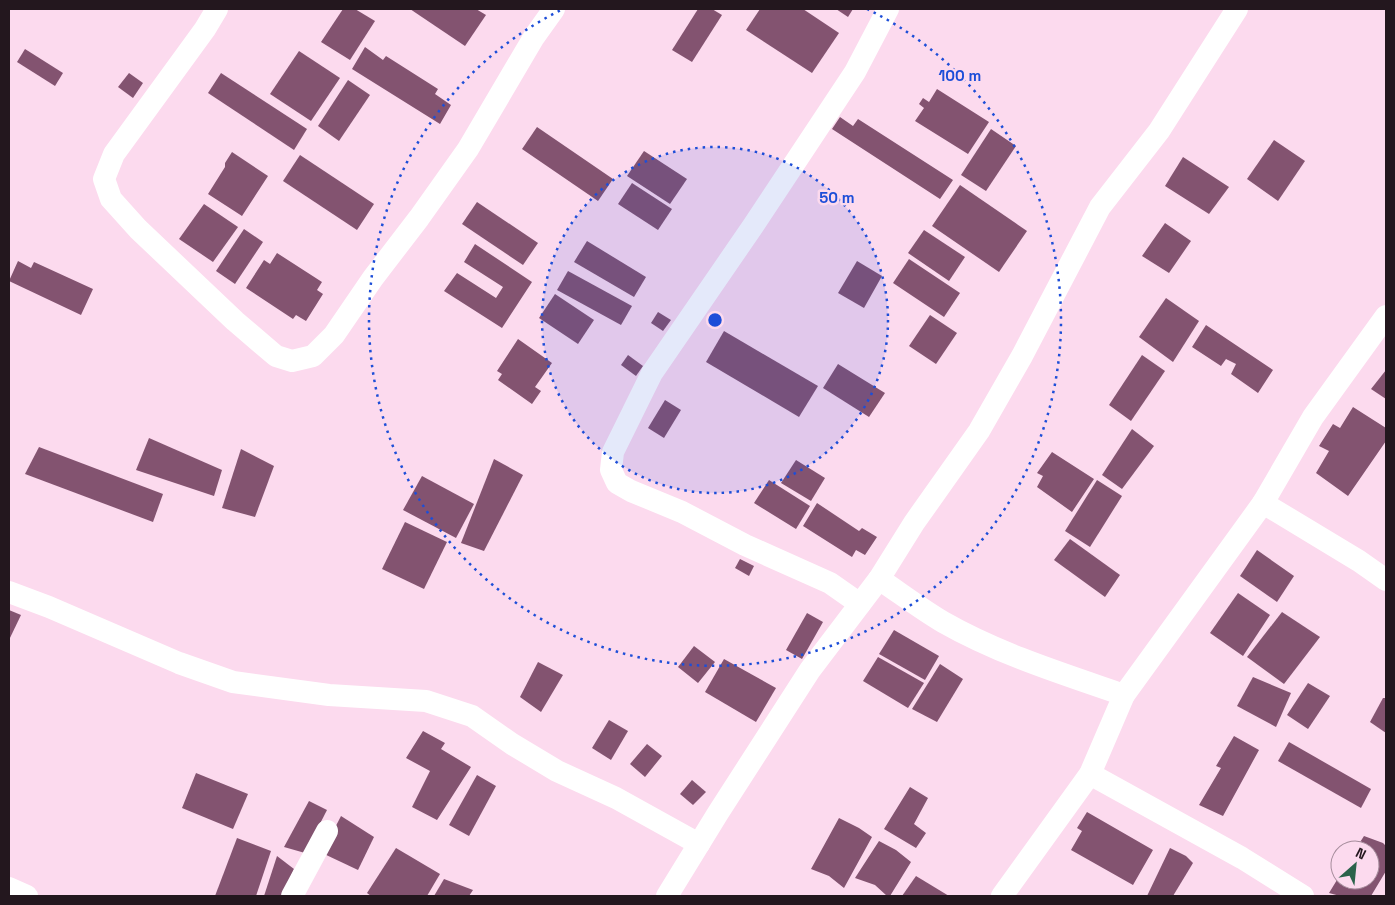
<svg xmlns="http://www.w3.org/2000/svg" width="1395" height="905" font-family="'Space Grotesk',sans-serif">
<style>
.building{fill:#835370}
.lines{fill:none;stroke-linecap:round;stroke-linejoin:round}
.minor{stroke:#fff;stroke-width:22}
.ring{fill:none;stroke:#1d4ed8;stroke-width:2.5;stroke-dasharray:2.5 5}
.centre{fill:#1d4ed8;stroke:#fcdaee;stroke-width:2.5}
.ring-label{font-size:15px;text-anchor:middle;font-weight:bold;fill:#1d4ed8;stroke:#fcdaee;stroke-width:5;stroke-linejoin:round;paint-order:stroke}
</style>
<rect width="100%" height="100%" fill="#fcdaee"/>
<g class="building">
<polygon points="343,9 355,9 375,21 350,60 321,42"/>
<polygon points="410,9 476,9 486,15 465,46"/>
<polygon points="698,9 712,9 722,15 692,62 672,50"/>
<polygon points="760,9 803,9 839,33 812,73 746,30"/>
<polygon points="836,9 853,9 848,17"/>
<polygon points="365,47 383,60 386,56 438,89 435,94 451,105 440,124 352,69"/>
<polygon points="25,49 63,73 55,86 17,62"/>
<polygon points="299,51 340,78 311,121 270,94"/>
<polygon points="129,73 143,83 133,98 118,87"/>
<polygon points="221,73 307,129 294,150 208,93"/>
<polygon points="348,80 370,95 339,141 318,126"/>
<polygon points="937,89 989,122 968,154 915,121 924,108 919,104 923,98 929,102"/>
<polygon points="840,117 853,126 858,119 953,180 940,199 832,129"/>
<polygon points="537,127 613,179 598,201 522,149"/>
<polygon points="991,129 1016,146 986,191 961,175"/>
<polygon points="1274,140 1305,161 1278,201 1247,179"/>
<polygon points="644,151 687,179 670,204 627,176"/>
<polygon points="232,152 268,176 242,216 208,194 225,167 225,163"/>
<polygon points="300,155 374,204 357,230 283,181"/>
<polygon points="1183,157 1229,187 1209,214 1165,186"/>
<polygon points="632,183 672,209 658,230 618,204"/>
<polygon points="960,185 1027,231 999,272 932,226"/>
<polygon points="477,202 538,243 523,265 462,224"/>
<polygon points="204,204 238,227 213,262 179,239"/>
<polygon points="1165,223 1191,241 1169,273 1142,256"/>
<polygon points="244,229 263,242 235,284 216,271"/>
<polygon points="924,230 965,257 949,281 908,253"/>
<polygon points="587,241 646,277 634,297 574,262"/>
<polygon points="475,244 532,282 502,328 444,291 457,273 496,298 503,287 464,262"/>
<polygon points="277,253 322,282 317,290 323,294 306,321 296,315 293,319 246,288 264,260 270,264"/>
<polygon points="909,259 960,293 944,317 893,283"/>
<polygon points="18,261 31,268 34,262 93,289 81,315 9,281"/>
<polygon points="857,261 882,276 864,308 838,293"/>
<polygon points="568,271 632,306 621,325 557,290"/>
<polygon points="555,294 594,320 578,344 539,318"/>
<polygon points="1166,298 1199,321 1173,362 1139,337"/>
<polygon points="658,312 671,320 663,331 651,323"/>
<polygon points="930,315 957,333 936,364 909,346"/>
<polygon points="1206,325 1273,370 1258,393 1231,374 1236,364 1226,359 1221,366 1192,347"/>
<polygon points="724,331 818,386 799,417 706,362"/>
<polygon points="518,339 552,363 535,387 541,391 532,404 498,380 502,374 497,371"/>
<polygon points="628,355 643,366 636,376 621,365"/>
<polygon points="1142,355 1165,371 1131,421 1109,405"/>
<polygon points="838,364 885,393 869,417 823,388"/>
<polygon points="1386,370 1386,399 1371,389"/>
<polygon points="665,400 681,410 664,438 648,428"/>
<polygon points="1353,407 1386,428 1386,441 1348,496 1316,473 1329,451 1319,446 1333,424 1340,428"/>
<polygon points="1132,429 1154,446 1122,489 1102,475"/>
<polygon points="149,438 222,470 214,496 136,470"/>
<polygon points="39,447 163,494 153,522 25,474"/>
<polygon points="241,449 274,466 255,517 222,508"/>
<polygon points="1052,452 1094,479 1072,512 1037,487 1043,476 1037,473"/>
<polygon points="494,459 523,475 484,551 461,543"/>
<polygon points="796,460 825,478 811,501 781,483"/>
<polygon points="422,476 474,504 456,538 403,510"/>
<polygon points="769,480 810,506 796,529 754,503"/>
<polygon points="1097,480 1122,496 1090,547 1065,531"/>
<polygon points="817,503 859,531 862,528 877,537 865,555 856,550 852,557 803,526"/>
<polygon points="405,522 447,542 424,589 382,569"/>
<polygon points="1070,539 1120,575 1105,597 1054,560"/>
<polygon points="1257,550 1294,576 1277,602 1240,576"/>
<polygon points="740,559 754,566 749,576 735,568"/>
<polygon points="1238,593 1270,615 1243,656 1210,633"/>
<polygon points="9,610 21,615 9,640"/>
<polygon points="1282,612 1320,637 1284,684 1247,657"/>
<polygon points="807,613 823,622 802,659 786,650"/>
<polygon points="894,630 939,656 925,680 879,654"/>
<polygon points="694,646 715,662 698,683 678,667"/>
<polygon points="878,657 924,683 908,708 863,681"/>
<polygon points="724,659 776,688 756,722 705,692"/>
<polygon points="538,662 563,675 541,712 520,697"/>
<polygon points="940,664 963,679 937,722 912,709"/>
<polygon points="1253,677 1291,693 1276,727 1237,706"/>
<polygon points="1308,683 1330,696 1308,729 1287,715"/>
<polygon points="1383,698 1386,698 1386,733 1370,722"/>
<polygon points="609,720 628,731 611,760 592,748"/>
<polygon points="423,731 445,743 441,749 471,767 437,820 412,807 430,771 406,758"/>
<polygon points="1234,736 1259,750 1223,816 1199,805 1221,768 1216,766"/>
<polygon points="1289,742 1371,789 1361,808 1278,761"/>
<polygon points="647,744 662,756 645,777 630,764"/>
<polygon points="196,773 248,794 233,829 182,808"/>
<polygon points="477,775 496,786 469,836 449,825"/>
<polygon points="692,780 706,792 693,805 680,794"/>
<polygon points="910,787 928,798 914,824 926,833 916,848 884,829"/>
<polygon points="309,801 327,810 305,853 284,847"/>
<polygon points="1087,812 1153,850 1133,885 1071,850 1082,831 1077,828"/>
<polygon points="341,816 374,837 358,870 322,853"/>
<polygon points="839,818 859,828 872,837 844,888 829,876 811,869"/>
<polygon points="1364,836 1383,843 1386,846 1386,871 1371,896 1340,896 1329,893 1340,875 1340,880 1370,880 1370,850 1355,850"/>
<polygon points="237,838 271,851 256,896 215,896"/>
<polygon points="879,841 896,850 911,862 890,896 887,896 875,885 855,878"/>
<polygon points="396,848 440,874 427,896 371,896 367,893"/>
<polygon points="1170,848 1186,856 1193,863 1173,896 1147,896"/>
<polygon points="277,856 294,869 282,896 264,896"/>
<polygon points="916,876 949,896 902,896"/>
<polygon points="444,879 473,890 469,896 434,896"/>
</g>
<g class="lines">
<g class="minor">
<polyline points="217,9 205,29 114,154 104,179 111,199 138,229 235,321 276,356 292,361 313,356 334,335 373,278 419,218 468,149 534,37 554,9"/>
<polyline points="1263,503 1359,561 1386,580"/>
<path d="M879,579C900,593 921,609 943,622C999,654 1063,674 1124,695"/>
<polyline points="9,592 49,607 179,663 233,682 329,695 426,701 472,716 512,744 557,771 616,798 699,844"/>
<polyline points="860,604 830,583 745,545 682,512 631,491 617,483 611,470 613,452 652,373 753,226 855,72 888,9"/>
<polyline points="1090,774 1242,858 1303,896"/>
<polyline points="9,888 27,896"/>
<polyline points="292,896 327,831"/>
<polyline points="667,896 718,813 810,670 879,579 914,523 979,431 1022,356 1100,207 1159,131 1237,9"/>
<polyline points="1002,896 1090,774 1124,695 1263,503 1313,417 1386,316"/>
</g>
</g>
<circle cx="715" cy="320" r="173" fill="#1d4ed8" fill-opacity=".12"/>
<g class="ring">
<circle cx="715" cy="320" r="173"/>
<path d="M867 9A346 346 0 1 1 563 9"/>
</g>
<circle cx="715" cy="320" r="8" class="centre"/>
<g class="ring-label">
<text x="960" y="81">100 m</text>
<text x="837" y="203">50 m</text>
</g>
<rect width="1395" height="905" fill="none" stroke="#23171e" stroke-width="20"/>
<g transform="translate(1355 865) rotate(27)"><circle r="24" fill="#fcdaee" stroke="#a58c9b"/>
<path d="M0-4L9 19L0 12L-9 19Z" fill="#2b634b"/>
<text y="-8" font-size="14" font-weight="bold" text-anchor="middle" fill="#23171e">N</text>
</g>
</svg>
